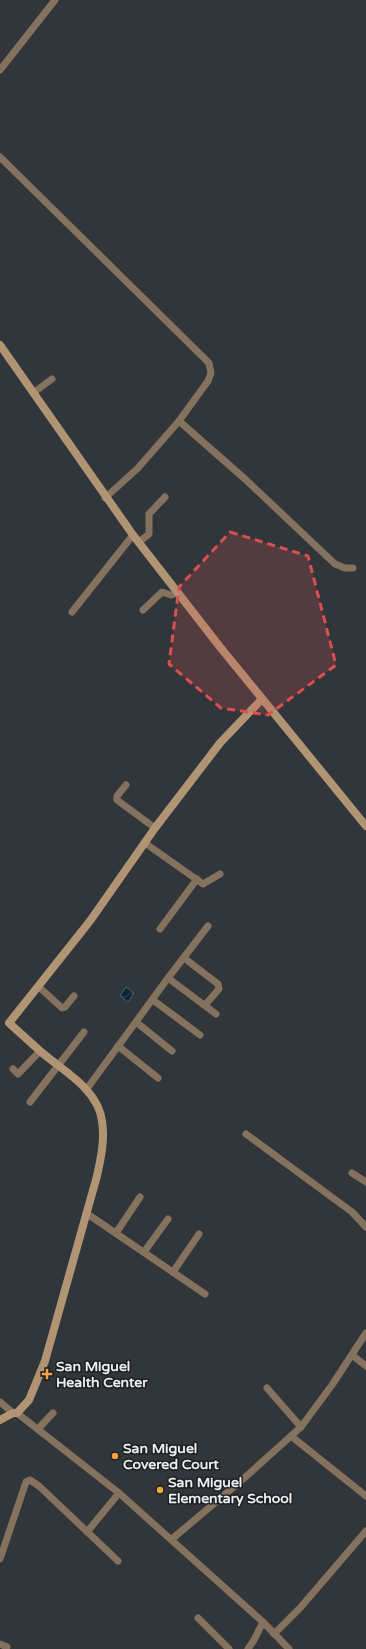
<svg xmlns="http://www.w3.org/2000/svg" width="366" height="1649" font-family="'Varela Round',sans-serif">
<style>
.water{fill:url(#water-waves);stroke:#4c6271}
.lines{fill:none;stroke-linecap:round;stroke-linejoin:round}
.street{stroke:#85725e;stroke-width:7}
.secondary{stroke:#b19473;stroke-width:8}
.marked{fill:#da4f50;fill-opacity:0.2;stroke:#da4f50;stroke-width:3;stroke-dasharray:8 5;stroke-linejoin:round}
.poi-dot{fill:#f2a541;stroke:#1b1d20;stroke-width:1.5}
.labels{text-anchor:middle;stroke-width:3;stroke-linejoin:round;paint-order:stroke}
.poi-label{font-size:14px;font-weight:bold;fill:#eaedf0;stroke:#1b1d20;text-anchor:start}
</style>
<defs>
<pattern id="water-waves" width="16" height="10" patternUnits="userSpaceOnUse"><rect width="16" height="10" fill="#09263a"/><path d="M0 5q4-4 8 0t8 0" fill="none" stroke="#2d4657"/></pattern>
</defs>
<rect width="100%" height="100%" fill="#31363b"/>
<polygon class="water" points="126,987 134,993 128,1002 120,996"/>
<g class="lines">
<g class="street">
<polyline points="0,70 55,0"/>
<polyline points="0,157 209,363 211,373 208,381 179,421 138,468 105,498"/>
<polyline points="33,393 52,379"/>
<polyline points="179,421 245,479 335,564 345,568 353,568"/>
<polyline points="139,542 149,534 149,514 165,497"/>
<polyline points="143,610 162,592 171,595 178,593"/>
<polyline points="72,612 133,535"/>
<polyline points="126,785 117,796 117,800 155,828"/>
<polyline points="145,843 203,884 220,874"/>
<polyline points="160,929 197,879"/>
<polyline points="184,958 218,984 219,989 205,1005"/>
<polyline points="168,978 216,1014"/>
<polyline points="39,987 62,1008 65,1007 74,996"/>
<polyline points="153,1000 200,1035"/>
<polyline points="136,1022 172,1051"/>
<polyline points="118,1046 158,1078"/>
<polyline points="13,1069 18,1074 40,1051"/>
<polyline points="86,1090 168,978 208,926"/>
<polyline points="30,1102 84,1032"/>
<polyline points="246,1134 352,1212 366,1227"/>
<polyline points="352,1173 366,1182"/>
<polyline points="86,1213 205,1294"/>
<polyline points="116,1233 140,1197"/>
<polyline points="144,1252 168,1219"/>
<polyline points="173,1272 199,1234"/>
<polyline points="352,1355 366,1366"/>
<polyline points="267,1388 301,1427"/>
<polyline points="0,1402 13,1413"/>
<polyline points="17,1413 119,1493 263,1622 289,1649"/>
<polyline points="38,1429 53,1413"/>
<polyline points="291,1436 366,1496"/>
<polyline points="87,1532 119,1493"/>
<polyline points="172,1539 242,1480 301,1427 332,1385 366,1333"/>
<polyline points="0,1559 26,1482 30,1480 39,1486 118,1561"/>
<polyline points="198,1618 229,1649"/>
<polyline points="274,1634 300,1608 366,1531"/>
<polyline points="0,1644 7,1647"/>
<polyline points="248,1649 254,1640 263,1622"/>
</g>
<g class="secondary">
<polyline points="0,345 133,535 220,647 366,826"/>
<path d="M0,1420L13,1413H17L29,1400L45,1361L97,1176C101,1158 105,1139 102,1121C98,1088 61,1070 39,1050C29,1041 19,1032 9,1023L90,921L155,828L220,743L262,699"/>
</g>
</g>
<path class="marked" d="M230,532L308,556L336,665L268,715L221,708L169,664L179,587Z"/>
<g class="poi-dot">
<path d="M45 1368h4v4h4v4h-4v4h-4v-4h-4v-4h4z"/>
<circle cx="115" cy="1456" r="4"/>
<circle cx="160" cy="1490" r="4"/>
</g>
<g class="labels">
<g class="poi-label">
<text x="56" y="1371">San Miguel<tspan x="56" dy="16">Health Center</tspan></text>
<text x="123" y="1453">San Miguel<tspan x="123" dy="16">Covered Court</tspan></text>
<text x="168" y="1487">San Miguel<tspan x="168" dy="16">Elementary School</tspan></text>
</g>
</g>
</svg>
